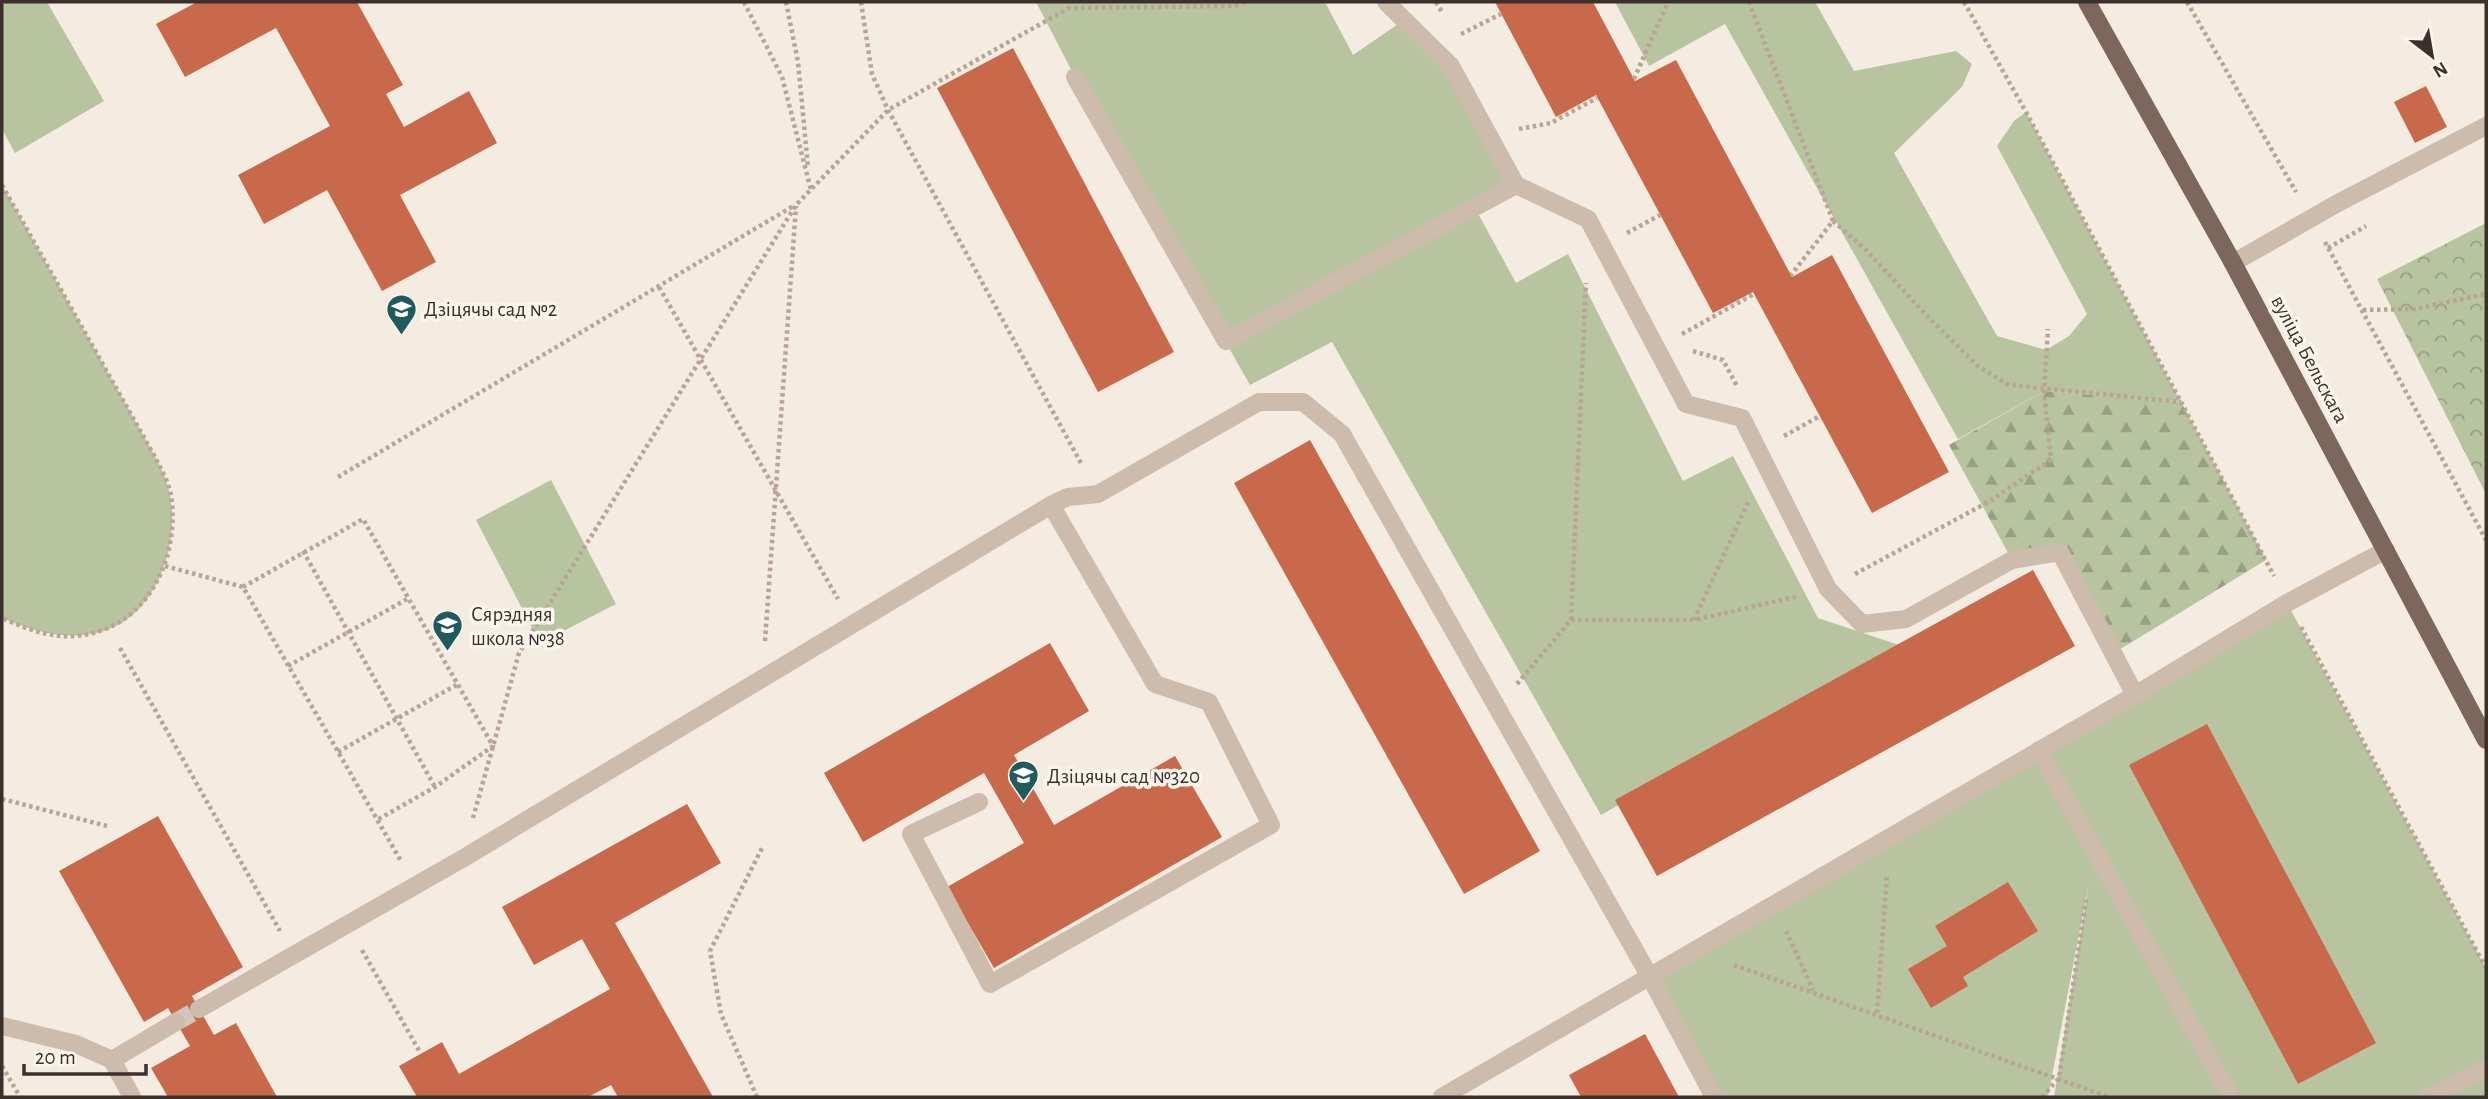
<svg xmlns="http://www.w3.org/2000/svg" width="2488" height="1099" font-family="'Alegreya Sans',sans-serif">
<style>
.grass{fill:#b8c4a0}
.forest{fill:url(#forest-firs)}
.park{fill:url(#park-crowns)}
.building{fill:#c8694b}
.lines{fill:none;stroke-linecap:round;stroke-linejoin:round}
.minor-tunnel{stroke:#cfc6bd;stroke-width:18;stroke-dasharray:18 9;stroke-linecap:butt}
.path{stroke:#b9a596;stroke-width:4.5;stroke-dasharray:3.5 3.5;stroke-linecap:butt}
.minor{stroke:#cdbbac;stroke-width:18}
.major{stroke:#7d675c;stroke-width:18}
.labels{text-anchor:middle;stroke-width:7;stroke-linejoin:round;paint-order:stroke}
.poi-label{font-size:21px;fill:#3b302b;stroke:#fbf5ee;text-anchor:start}
.street-label{font-size:21px;fill:#3b302b;stroke:#fbf5ee}
</style>
<defs>
<pattern id="forest-firs" width="22" height="20" patternUnits="userSpaceOnUse" patternTransform="scale(1.75)"><rect width="22" height="20" fill="#b8c4a0"/><path d="M5 1l3.5 6h-7zM16 11l3.5 6h-7z" fill="#97a083"/></pattern>
<pattern id="park-crowns" width="20" height="18" patternUnits="userSpaceOnUse" patternTransform="scale(1.75)"><rect width="20" height="18" fill="#b8c4a0"/><path d="M2 6a3 3 0 1 1 6 0M12 15a3 3 0 1 1 6 0" fill="none" stroke="#97a083"/></pattern>
</defs>
<rect width="100%" height="100%" fill="#f4ebe1"/>
<g class="grass">
<polygon points="2,2 47,2 104,101 15,153 2,129"/>
<polygon points="1036,2 1325,2 1353,55 1404,20 1451,66 1516,185 1475,208 1516,283 1568,254 1683,481 1733,456 1818,618 1899,645 1601,815 1332,342 1250,385 1075,77"/>
<polygon points="1615,2 1815,2 1854,71 1956,51 1972,64 1962,87 1894,153 1997,336 2046,350 2069,336 2087,314 1997,146 2014,121 2026,112 2181,402 2044,391 1958,439 1725,24 1649,66"/>
<path d="M2,185L155,456C161,468 167,479 169,491C180,535 162,600 120,624C82,645 38,634 2,618Z"/>
<polygon points="551,480 616,604 540,643 476,520"/>
<polygon points="2287,603 2486,968 2486,1097 2054,1097 2089,882 2048,1097 1714,1097 1650,977"/>
</g>
<polygon class="forest" points="2044,391 2181,402 2266,560 2114,653 2060,552 2012,560 1949,445"/>
<polygon class="park" points="2486,223 2486,494 2377,279"/>
<g class="building">
<polygon points="197,2 357,2 403,85 386,94 404,127 469,91 497,143 400,195 436,262 382,291 327,190 264,224 238,175 330,126 276,28 185,77 156,24"/>
<polygon points="1495,2 1593,2 1635,81 1676,60 1792,277 1832,255 1949,472 1872,513 1753,292 1713,313 1596,95 1556,117"/>
<polygon points="1013,48 1174,352 1098,392 937,88"/>
<polygon points="2426,86 2447,127 2415,143 2394,102"/>
<polygon points="1310,440 1540,851 1464,894 1234,483"/>
<polygon points="2033,570 2075,646 1657,876 1615,800"/>
<polygon points="1050,643 1089,711 1014,755 1054,825 1175,756 1222,837 994,968 947,887 1024,843 984,773 863,842 824,773"/>
<polygon points="2207,724 2376,1043 2298,1084 2129,765"/>
<polygon points="687,804 721,863 615,923 713,1097 618,1097 611,1085 588,1097 417,1097 399,1066 442,1042 459,1074 610,989 582,939 534,965 502,907"/>
<polygon points="158,816 243,967 192,996 214,1035 236,1023 277,1097 168,1097 151,1068 190,1046 168,1008 144,1022 59,871"/>
<polygon points="2008,882 2038,931 1963,977 1968,986 1931,1008 1908,969 1947,946 1935,926"/>
<polygon points="1645,1034 1679,1097 1581,1097 1569,1075"/>
</g>
<g class="lines">
<polyline class="minor-tunnel" points="176,1022 199,1009"/>
<g class="path">
<polyline points="744,2 782,77 811,190"/>
<polyline points="786,2 798,62 808,167"/>
<polyline points="861,2 872,74 888,110 1082,465"/>
<polyline points="1436,2 1442,12"/>
<polyline points="1749,2 1833,221 1791,275"/>
<polyline points="1964,2 2026,112 2274,576"/>
<polyline points="2187,2 2296,192"/>
<polyline points="1461,34 1501,14"/>
<polyline points="1634,79 1668,2"/>
<polyline points="1519,129 1551,123 1597,98"/>
<path d="M2,185L155,457C161,469 169,482 171,496C181,561 144,632 74,636C49,638 24,628 2,618"/>
<polyline points="1833,221 1865,249 1932,321 1978,366 2009,385 2181,402"/>
<polyline points="1627,233 1660,215"/>
<polyline points="2325,242 2486,540"/>
<polyline points="2328,248 2366,226"/>
<polyline points="659,287 838,599"/>
<polyline points="2363,310 2415,309 2486,294"/>
<polyline points="1682,334 1754,294"/>
<polyline points="1693,351 1723,360 1737,386"/>
<polyline points="1784,436 1820,416"/>
<polyline points="338,477 795,205"/>
<polyline points="303,551 435,787"/>
<polyline points="165,566 243,587 401,861"/>
<polyline points="1855,574 1990,501 2051,460 2044,391 2048,329"/>
<polyline points="243,587 363,519 493,746 435,787 377,820"/>
<polyline points="1571,620 1694,620 1799,596"/>
<polyline points="1694,620 1749,500"/>
<polyline points="2301,627 2486,968"/>
<polyline points="765,641 796,206"/>
<polyline points="120,648 280,931"/>
<polyline points="288,666 409,598"/>
<polyline points="1517,684 1571,620 1586,283"/>
<polyline points="338,752 458,684"/>
<polyline points="2,799 107,826"/>
<polyline points="473,818 519,653 796,205 888,110 1069,8 1235,6 1244,2"/>
<polyline points="1786,931 1813,990"/>
<polyline points="362,950 421,1054"/>
<polyline points="1734,965 2109,1097"/>
<polyline points="1877,1013 1887,874"/>
<polyline points="2,1066 20,1097"/>
<polyline points="757,1097 721,1014 710,951 762,848"/>
<polyline points="2042,1097 2059,1078 2086,900"/>
</g>
<g class="minor">
<polyline points="1386,2 1451,66 1516,185 1588,219 1686,404 1742,418 1828,589 1862,624 1906,619 2012,560 2060,552 2135,695"/>
<polyline points="1075,77 1226,341 1516,185"/>
<polyline points="2233,263 2338,203 2486,126"/>
<polyline points="2039,750 2231,1097"/>
<polyline points="979,802 911,834 990,984 1271,825 1209,702 1155,684 1051,505"/>
<polyline points="199,1009 462,859 1051,505 1068,497 1098,494 1259,402 1303,402 1342,434 1650,977 1714,1097"/>
<polyline points="2,1026 76,1044 112,1060 176,1022"/>
<polyline points="112,1060 132,1097"/>
<polyline points="1442,1097 2135,695 2287,603 2386,550"/>
<polyline points="2429,1097 2486,1068"/>
</g>
<polyline class="major" points="2087,2 2233,263 2486,740"/>
</g>
<defs>
<symbol id="school-pin" viewBox="-11 -11 22 30"><path d="M0 17L-7.5 6A9.5 9.5 0 1 1 7.5 6Z" fill="#1f5a5e" stroke="#fbf5ee"/><path d="M0-5L7-2L0 1L-7-2ZM-4 1L0 2.5L4 1V4Q0 6-4 4Z" fill="#fff"/></symbol>
</defs>
<g fill-rule="evenodd">
<use href="#school-pin" x="384" y="292" width="35" height="47"/>
<use href="#school-pin" x="430" y="608" width="35" height="47"/>
<use href="#school-pin" x="1006" y="758" width="35" height="47"/>
</g>
<g class="labels">
<g class="poi-label">
<text x="424" y="316">Дзіцячы сад №2</text>
<text x="471" y="621">Сярэдняя<tspan x="471" dy="24">школа №38</tspan></text>
<text x="1047" y="783">Дзіцячы сад №320</text>
</g>
<g class="street-label">
<text transform="translate(2310 359) rotate(62)" y="7">вуліца Бельскага</text>
</g>
</g>
<rect width="2488" height="1099" fill="none" stroke="#3b302b" stroke-width="7"/>
<g transform="translate(2432 56) rotate(149)" stroke="#fbf5ee" stroke-width="5" paint-order="stroke">
<path d="M0-5L12 26L0 18L-12 26Z" fill="#3b302b"/>
<text y="-10" font-size="19" font-weight="bold" text-anchor="middle" fill="#3b302b">N</text>
</g>
<path d="M24 1064v10h122v-10" fill="none" stroke="#3b302b" stroke-width="3.5"/>
<text x="35" y="1064" font-size="21" fill="#3b302b" stroke="#fbf5ee" stroke-width="5" paint-order="stroke">20 m</text>
</svg>
